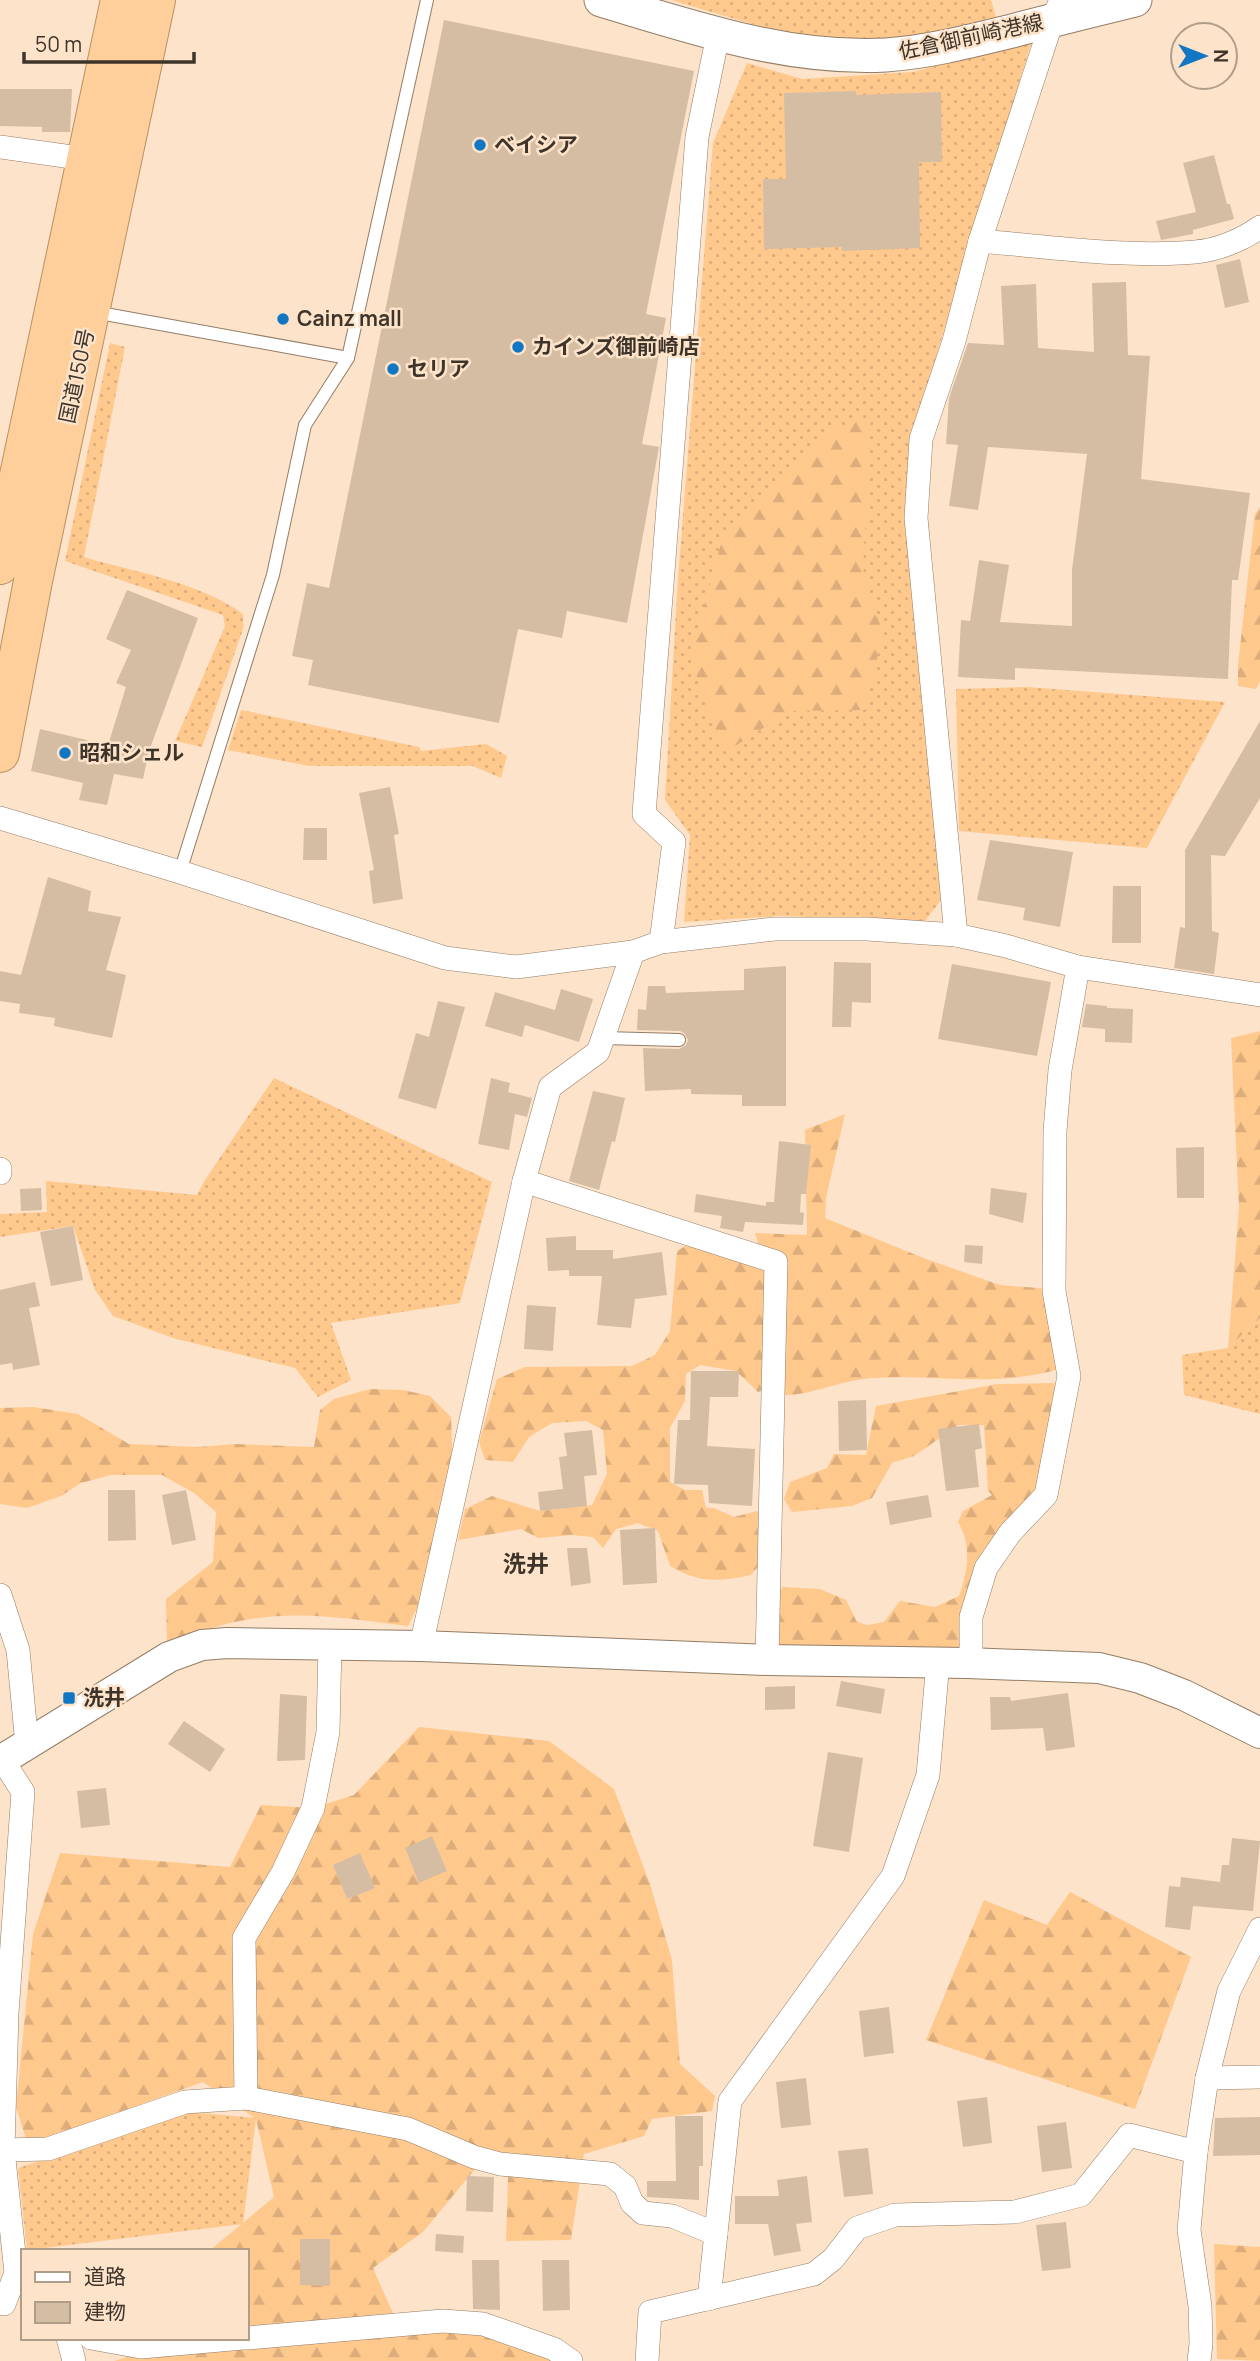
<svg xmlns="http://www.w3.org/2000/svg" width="1260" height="2361" font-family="Manrope,'Noto Sans JP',sans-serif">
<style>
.grass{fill:url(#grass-dots)}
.forest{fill:url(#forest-firs)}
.building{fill:#d5bda4}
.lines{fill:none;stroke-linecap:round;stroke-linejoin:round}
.service-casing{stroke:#937d66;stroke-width:14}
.minor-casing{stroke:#937d66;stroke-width:24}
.tertiary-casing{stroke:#937d66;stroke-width:32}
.secondary-casing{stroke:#937d66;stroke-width:35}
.trunk-casing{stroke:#ba9063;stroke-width:40}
.service{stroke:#fff;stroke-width:12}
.minor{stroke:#fff;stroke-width:23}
.tertiary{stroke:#fff;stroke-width:30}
.secondary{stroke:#fff;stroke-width:33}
.trunk{stroke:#fece9b;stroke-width:38}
.poi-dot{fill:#1277c2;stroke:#fce3c9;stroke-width:2.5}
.labels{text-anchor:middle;stroke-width:5;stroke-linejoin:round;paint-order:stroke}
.street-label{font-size:21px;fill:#3e342a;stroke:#fce3c9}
.poi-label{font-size:21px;font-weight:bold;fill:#3e342a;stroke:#fce3c9;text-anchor:start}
.neighbourhood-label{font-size:23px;font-weight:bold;fill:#3e342a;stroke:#fce3c9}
</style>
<defs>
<pattern id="grass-dots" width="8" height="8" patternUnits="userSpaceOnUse" patternTransform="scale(1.75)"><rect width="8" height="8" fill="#ffc98e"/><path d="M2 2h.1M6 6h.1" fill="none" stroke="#dcad7b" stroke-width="1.8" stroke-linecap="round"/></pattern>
<pattern id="forest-firs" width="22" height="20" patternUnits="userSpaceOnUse" patternTransform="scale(1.75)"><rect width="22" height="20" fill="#ffc98e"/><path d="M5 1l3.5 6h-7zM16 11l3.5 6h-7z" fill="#dcad7b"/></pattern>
</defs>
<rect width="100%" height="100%" fill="#fce3c9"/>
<g class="grass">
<polygon points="671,0 991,0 997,20 880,44 772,30"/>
<polygon points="1032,40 910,443 941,900 925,921 780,916 684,922 690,835 665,800 678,578 713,143 747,63 802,79 913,72"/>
<path d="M110,343L125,347L84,557C137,573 197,581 243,614V629L202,747L175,741L225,626L223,615L65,561Z"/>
<polygon points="1027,687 1225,702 1147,848 959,831 956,689"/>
<polygon points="241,710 419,747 421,751 486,744 507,756 501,778 473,766 309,766 228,750"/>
<polygon points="274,1078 492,1182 460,1303 331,1323 351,1380 318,1397 295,1368 173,1338 113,1316 95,1290 73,1226 0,1237 0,1214 47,1212 46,1181 197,1195 205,1180"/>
<polygon points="1260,1318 1260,1414 1184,1395 1182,1355 1228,1348"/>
<polygon points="189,2112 256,2118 243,2224 27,2250 18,2168"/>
</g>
<g class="forest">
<polygon points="871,419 863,569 883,634 865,710 790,711 732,748 719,739 690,657 722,540 835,427"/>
<polygon points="1260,507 1260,681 1256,689 1238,686 1238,665 1255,514"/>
<polygon points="1260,1031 1260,1318 1228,1348 1239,1208 1231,1038"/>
<path d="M845,1114L826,1198L825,1218L926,1259L1000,1285L1051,1289L1059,1369C995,1388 937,1374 873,1378C839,1380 808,1398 773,1395L770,1388L758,1392L736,1371L700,1365L686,1374L685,1401L670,1428V1482L685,1490H702L706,1508H714L734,1517L757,1511L765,1525L762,1562L751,1575C720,1582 698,1583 670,1566L658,1531L638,1523L616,1529L603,1548L593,1537L573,1535L538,1538L521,1529L458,1540L465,1509L492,1496L540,1511L592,1505L607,1474L603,1430L586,1421L552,1423L529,1437L513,1462L485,1460L479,1442L497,1379L525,1367L632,1366L655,1355L670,1331L677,1251L689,1244L760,1251L755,1233L807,1235L805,1130Z"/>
<path d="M1054,1383L1057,1395L1049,1479L986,1568L967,1662L771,1663L763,1612L783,1587L820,1589L846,1600L857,1622L868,1625L884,1622L900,1601L935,1607L959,1596C968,1571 972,1546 958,1522L963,1511L992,1495L988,1491L984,1425H959L914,1456L892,1463L872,1498L852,1506L792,1512L784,1499L790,1482L827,1468L834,1454L866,1455L876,1406L998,1384Z"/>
<path d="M370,1389L403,1390L430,1396L451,1417L453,1472L430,1583L408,1626C352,1619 297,1609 240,1621C215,1625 192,1637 167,1642L166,1599L213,1562L216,1512L194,1493L162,1475H111L81,1483L61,1496L27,1508L0,1504V1408L33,1407L78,1414L129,1444L198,1447L235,1444L314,1447L320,1410L334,1399Z"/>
<polygon points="419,1727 549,1741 614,1789 650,1884 672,1960 680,2064 715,2096 712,2111 652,2119 644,2136 584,2154 571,2240 506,2241 508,2177 475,2169 423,2232 373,2268 400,2329 493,2331 556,2361 114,2361 167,2345 247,2338 247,2251 209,2251 274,2197 256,2119 203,2082 28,2145 16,2107 33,1934 60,1853 230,1867 261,1805 313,1808 354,1795"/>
<polygon points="1070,1892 1191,1957 1135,2109 926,2040 984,1900 1047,1925"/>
<polygon points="1214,2244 1260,2247 1260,2361 1217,2359"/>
</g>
<g class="building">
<polygon points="444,20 694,71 646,314 666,318 642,444 659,447 627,623 567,611 562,638 518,629 499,723 308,685 313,660 292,656 307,583 329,588"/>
<polygon points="0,89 72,89 70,132 42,132 42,127 0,126"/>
<polygon points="856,91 856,95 941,92 942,162 919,162 920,248 842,251 842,247 764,249 763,179 786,179 784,93"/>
<polygon points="1214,155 1227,204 1230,204 1234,219 1193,230 1193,234 1161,240 1156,221 1196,212 1183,163"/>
<polygon points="1240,259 1249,302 1225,308 1216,265"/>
<polygon points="1126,282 1128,355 1150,356 1141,479 1250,493 1238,580 1232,580 1228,679 1015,668 1015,680 958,677 961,620 970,621 979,560 1009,565 1000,622 1072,626 1072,570 1087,454 988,447 978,510 949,506 958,445 946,444 949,398 968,343 1004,345 1001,286 1036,284 1038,348 1094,352 1092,283"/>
<polygon points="127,590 198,618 149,751 143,779 114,774 107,805 79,800 83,783 31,771 40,729 108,745 126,687 116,683 131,650 106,639"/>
<polygon points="1260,721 1260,798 1225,856 1211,855 1212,931 1219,933 1214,974 1174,968 1180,927 1185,928 1185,850"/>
<polygon points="390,787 399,834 394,835 403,899 373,904 369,871 374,870 359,793"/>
<polygon points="304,828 327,828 327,860 303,860"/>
<polygon points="990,840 1073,852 1060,927 1023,920 1025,908 977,900"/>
<polygon points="48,877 91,891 88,911 121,917 106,970 126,975 112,1038 54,1026 55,1018 19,1013 20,1004 0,1001 0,971 21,975"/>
<polygon points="1113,886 1141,886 1141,943 1112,943"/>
<polygon points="834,962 871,963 871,1003 852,1002 851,1027 832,1027"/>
<polygon points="952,964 1051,982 1037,1056 938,1039"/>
<polygon points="786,966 786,1106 742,1106 742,1095 691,1094 691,1089 645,1091 643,1048 679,1049 686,1045 688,1040 684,1033 680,1031 637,1030 638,1009 646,1010 648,986 665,986 666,993 744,990 744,969"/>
<polygon points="561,989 593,999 579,1042 525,1025 522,1037 485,1026 495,992 555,1010"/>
<polygon points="438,1001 465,1007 436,1109 398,1098 416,1033 429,1037"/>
<polygon points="1086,1004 1107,1006 1107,1008 1133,1009 1132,1043 1105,1042 1105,1029 1082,1027"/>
<polygon points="491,1078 510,1083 508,1092 532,1098 527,1117 515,1114 509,1150 478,1144"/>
<polygon points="593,1091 625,1098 615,1142 612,1141 599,1190 569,1181"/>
<polygon points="779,1141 811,1145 806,1194 801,1194 800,1212 804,1213 803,1225 745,1222 743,1232 720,1228 722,1216 694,1212 696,1194 766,1206 766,1202 774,1202"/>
<polygon points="1204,1147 1204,1198 1177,1198 1176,1148"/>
<polygon points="41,1188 42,1210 21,1211 20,1189"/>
<polygon points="991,1188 1027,1193 1023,1223 989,1214"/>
<polygon points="73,1226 83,1280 51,1286 40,1232"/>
<polygon points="576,1236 576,1250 613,1250 613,1259 662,1252 667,1295 635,1299 631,1328 597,1325 602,1276 569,1276 569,1270 548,1271 546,1238"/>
<polygon points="965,1245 983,1246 982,1264 964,1262"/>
<polygon points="35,1282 40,1306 29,1308 40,1365 13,1370 12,1363 0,1365 0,1290"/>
<polygon points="527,1305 556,1307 553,1351 524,1349"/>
<polygon points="691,1371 739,1371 738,1397 710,1397 707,1446 755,1449 752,1506 709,1503 708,1485 674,1484 678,1420 690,1420"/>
<polygon points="866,1400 867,1450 839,1451 838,1401"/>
<polygon points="979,1424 982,1448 975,1450 979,1487 946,1491 938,1429"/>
<polygon points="592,1430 597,1475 584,1476 587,1506 540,1511 538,1492 563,1489 559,1457 567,1456 564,1433"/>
<polygon points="108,1490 135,1490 136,1540 108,1541"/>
<polygon points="186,1490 196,1540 172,1545 162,1495"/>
<polygon points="928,1495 932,1517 890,1525 886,1502"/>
<polygon points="655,1528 657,1583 623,1585 620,1530"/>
<polygon points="567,1548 587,1548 591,1583 571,1586"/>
<polygon points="841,1681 885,1689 881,1714 836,1706"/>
<polygon points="795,1686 795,1709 765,1710 765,1687"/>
<polygon points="1068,1693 1075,1747 1046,1751 1043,1728 991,1730 990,1697 1010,1697 1011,1701"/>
<polygon points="280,1694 307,1696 305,1760 277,1761"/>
<polygon points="184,1721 225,1749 210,1772 168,1744"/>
<polygon points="828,1752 863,1758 849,1852 813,1846"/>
<polygon points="106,1788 110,1825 81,1828 77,1791"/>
<polygon points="432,1836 447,1871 419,1883 405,1848"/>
<polygon points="1232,1838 1260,1841 1253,1911 1193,1906 1190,1930 1165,1927 1169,1886 1180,1887 1181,1877 1220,1882 1222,1865 1229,1865"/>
<polygon points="360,1853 375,1888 347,1899 333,1865"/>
<polygon points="889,2007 894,2053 864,2057 859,2011"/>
<polygon points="806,2078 811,2125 781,2128 776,2082"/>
<polygon points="987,2097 992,2143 963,2147 957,2101"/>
<polygon points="675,2116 703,2116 703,2166 699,2166 699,2200 647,2197 647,2181 676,2181"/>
<polygon points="1260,2117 1260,2155 1213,2156 1215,2118"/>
<polygon points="1066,2122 1072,2168 1042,2172 1037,2126"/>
<polygon points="868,2148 873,2194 844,2197 838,2151"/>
<polygon points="467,2176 494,2177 493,2212 466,2211"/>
<polygon points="807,2176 812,2222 796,2224 801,2251 774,2256 768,2224 735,2224 735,2196 779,2196 777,2180"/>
<polygon points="1066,2222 1071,2268 1042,2271 1036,2225"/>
<polygon points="436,2234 464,2236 463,2253 435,2251"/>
<polygon points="300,2239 330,2239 330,2286 300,2285"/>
<polygon points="472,2260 499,2260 500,2310 473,2309"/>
<polygon points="542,2260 569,2260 570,2310 543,2311"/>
</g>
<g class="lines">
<defs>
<g id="service">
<polyline points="94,312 348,358"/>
<polyline points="180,872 273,575 305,425 348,358 427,0"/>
<polyline points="603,1038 679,1040"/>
</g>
<g id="minor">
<polyline points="0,147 86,159"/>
<path d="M980,241C1051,247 1124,258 1195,252C1218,250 1242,240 1260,227"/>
<polyline points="0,818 180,872 445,958 516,967 633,952 661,942 774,929 867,929 956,935 1006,946 1078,967 1260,995"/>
<polyline points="956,935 916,518 921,439 954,341 980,241 1052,21 1061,0"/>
<polyline points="661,942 674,842 644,814 697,137 718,35"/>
<polyline points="0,1169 0,1173"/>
<polyline points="524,1181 776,1262 767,1660"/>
<polyline points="0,1595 18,1650 27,1745"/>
<polyline points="421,1646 524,1181 550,1087 598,1052 633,952"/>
<polyline points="971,1663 971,1617 986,1568 1010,1533 1046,1495 1069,1376 1054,1291 1055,1131 1060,1070 1078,967"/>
<polyline points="2,1759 23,1792 7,2013 3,2150 16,2273 4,2304"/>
<polyline points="1207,2078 1260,2077"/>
<polyline points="246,2098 244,1938 283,1872 313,1808 328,1732 330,1645"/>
<polyline points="0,2148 3,2150 48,2149 185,2102 246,2098 408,2129 474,2157 500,2164 610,2174 625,2186 632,2203 643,2213 672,2216 716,2234"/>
<polyline points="709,2299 730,2101 893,1876 928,1775 938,1662"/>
<polyline points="68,2338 74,2361"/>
<polyline points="91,2338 141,2347 243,2338"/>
<polyline points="247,2338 443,2321 483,2324 554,2349 571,2361"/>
<polyline points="647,2361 650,2312 814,2274 833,2259 857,2228 895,2215 1015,2212 1081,2195 1129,2135 1196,2152"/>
<polyline points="1199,2361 1201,2344 1200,2306 1189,2230 1196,2152 1207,2078 1229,1991 1260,1929"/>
</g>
<polyline id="tertiary" points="0,1761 169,1657 202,1645 227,1643 421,1646 767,1660 967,1663 1099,1668 1140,1678 1184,1695 1260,1733"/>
<path id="secondary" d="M601,0C695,28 787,60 886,55C929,52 971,41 1012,31C1053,20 1094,10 1135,0"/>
<g id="trunk">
<polyline points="0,565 120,0"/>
<polyline points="0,753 33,581 156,0"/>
</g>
</defs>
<use href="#service" class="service-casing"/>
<use href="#minor" class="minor-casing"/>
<use href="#tertiary" class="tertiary-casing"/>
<use href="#secondary" class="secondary-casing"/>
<use href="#trunk" class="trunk-casing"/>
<use href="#service" class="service"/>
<use href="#minor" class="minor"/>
<use href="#tertiary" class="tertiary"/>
<use href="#secondary" class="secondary"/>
<use href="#trunk" class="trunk"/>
</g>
<g class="poi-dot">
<circle cx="480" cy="145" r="7"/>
<circle cx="283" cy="319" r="7"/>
<circle cx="518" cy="347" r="7"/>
<circle cx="393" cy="369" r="7"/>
<circle cx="65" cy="753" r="7"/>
<rect x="62" y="1691" width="14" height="14" rx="3.5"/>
</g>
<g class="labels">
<g class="street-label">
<text transform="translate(971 37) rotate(-12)" y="7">佐倉御前崎港線</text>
<text transform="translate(77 376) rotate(-78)" y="7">国道150号</text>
</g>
<g class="poi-label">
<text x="494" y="152">ベイシア</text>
<text x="297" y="326">Cainz mall</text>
<text x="532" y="354">カインズ御前崎店</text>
<text x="407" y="376">セリア</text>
<text x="79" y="760">昭和シェル</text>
<text x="83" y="1705">洗井</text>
</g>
<g class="neighbourhood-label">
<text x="526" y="1572">洗井</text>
</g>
</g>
<rect x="21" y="2249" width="228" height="91" fill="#fce3c9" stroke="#b09d89" stroke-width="2"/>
<rect x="35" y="2272" width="35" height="10" fill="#ffffff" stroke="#b09d89" stroke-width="2"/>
<text x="84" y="2284" font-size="21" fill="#3e342a">道路</text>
<rect x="35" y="2302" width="35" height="21" fill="#d5bda4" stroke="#b09d89" stroke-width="2"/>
<text x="84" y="2319" font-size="21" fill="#3e342a">建物</text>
<g transform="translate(1204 56) rotate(90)"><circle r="33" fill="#fce3c9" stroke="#b09d89" stroke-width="2"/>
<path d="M0-5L12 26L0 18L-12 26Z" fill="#1277c2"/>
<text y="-10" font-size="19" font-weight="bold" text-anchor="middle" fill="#3e342a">N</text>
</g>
<path d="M24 52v10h170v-10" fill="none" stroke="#3e342a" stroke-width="3.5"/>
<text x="35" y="52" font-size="21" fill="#3e342a" stroke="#fce3c9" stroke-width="5" paint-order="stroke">50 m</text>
</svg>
